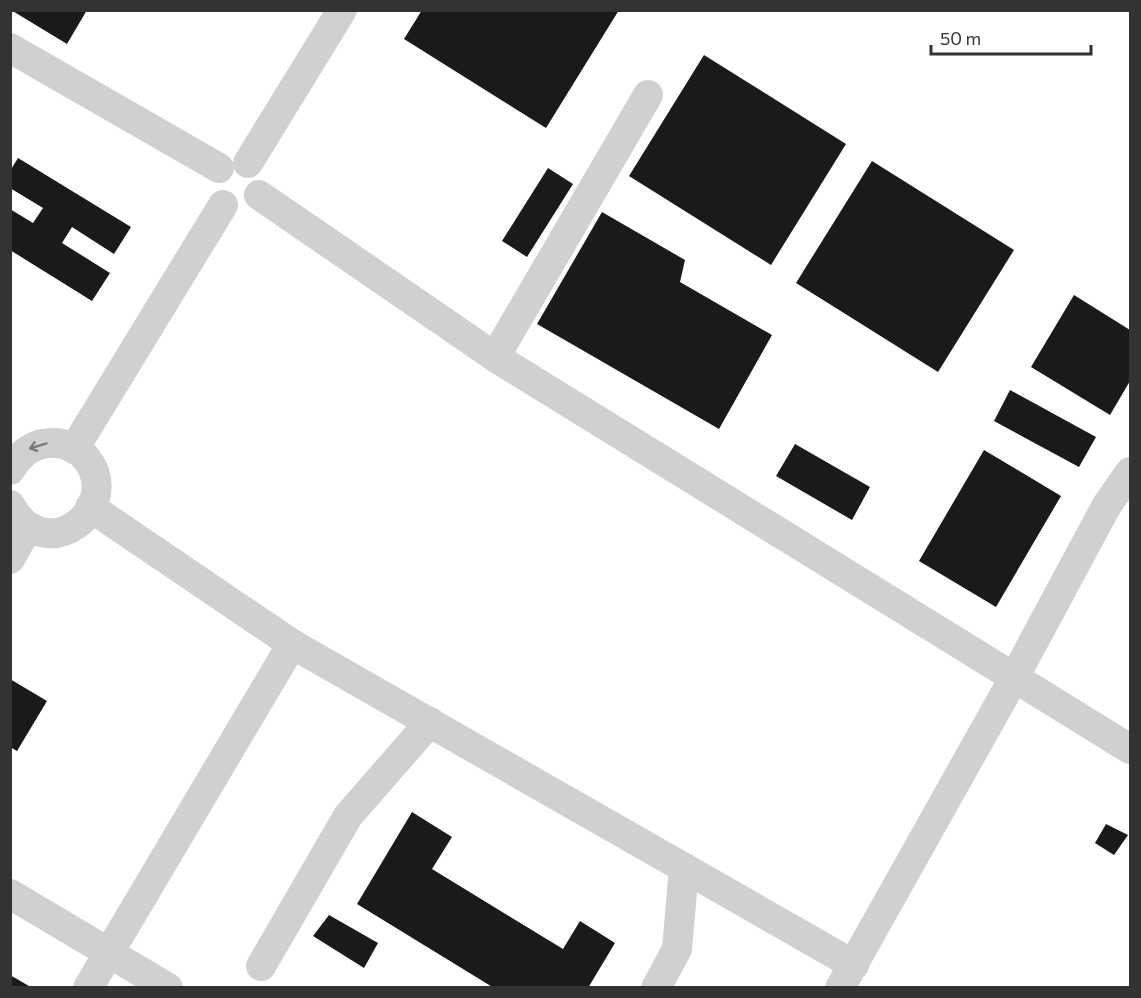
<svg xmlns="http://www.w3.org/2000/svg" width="1141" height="998" font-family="Commissioner,sans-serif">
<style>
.building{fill:#1a1a1a}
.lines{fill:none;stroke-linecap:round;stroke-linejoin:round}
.minor{stroke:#d0d0d0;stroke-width:30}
.oneway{stroke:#7a7a7a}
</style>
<rect width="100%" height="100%" fill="#fff"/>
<g class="building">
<polygon points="11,10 87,10 67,44"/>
<polygon points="422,10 619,10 546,128 404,39"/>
<polygon points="704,55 846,144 771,265 629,176"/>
<polygon points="18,158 131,227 114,254 72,227 62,243 110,273 92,301 10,250 10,209 33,223 43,208 10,188 10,171"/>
<polygon points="872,161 1014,250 938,372 796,283"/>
<polygon points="548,168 573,184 527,257 502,241"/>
<polygon points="602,212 685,260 680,282 772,335 719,429 537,324"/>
<polygon points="1074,295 1130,330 1130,381 1110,415 1031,367"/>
<polygon points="1010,390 1096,437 1079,467 994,421"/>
<polygon points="795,444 870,487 852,520 776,476"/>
<polygon points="984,450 1061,496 996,607 919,561"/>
<polygon points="10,679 47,701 17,751 10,747"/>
<polygon points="412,812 452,837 432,869 563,949 580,921 615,943 588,988 494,988 357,904"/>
<polygon points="1106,824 1128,835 1114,855 1095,843"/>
<polygon points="329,915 378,943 364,968 313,936"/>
<polygon points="10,975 29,986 28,988 10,988"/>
</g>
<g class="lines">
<g class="minor">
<polyline points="10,48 219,168"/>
<polyline points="248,163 342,10"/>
<polyline points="259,195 495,357 1130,749"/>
<polyline points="495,357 648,95"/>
<polyline points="74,449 223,205"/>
<path d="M10,470C20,454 33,442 54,443C66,443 79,449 86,458C125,507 46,571 10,505"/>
<polyline points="90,507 292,644 854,965"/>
<polyline points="10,559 28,527"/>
<polyline points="10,894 168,988"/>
<polyline points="261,966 348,816 430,722"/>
<polyline points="88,988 292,644"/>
<polyline points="656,988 677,949 684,868"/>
<polyline points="840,988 1014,678 1107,505 1130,472"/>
</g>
</g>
<defs><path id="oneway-shaft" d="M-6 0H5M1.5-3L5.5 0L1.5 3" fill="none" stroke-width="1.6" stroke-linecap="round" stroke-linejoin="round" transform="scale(1.5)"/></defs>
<use class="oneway" href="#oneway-shaft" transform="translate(38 446) rotate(163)"/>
<rect width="1141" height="998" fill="none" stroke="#333333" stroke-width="24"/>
<path d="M931 45v9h160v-9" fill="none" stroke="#333333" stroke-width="3"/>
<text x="940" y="45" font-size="18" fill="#333333" stroke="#ffffff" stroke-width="4.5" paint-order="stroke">50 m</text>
</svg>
